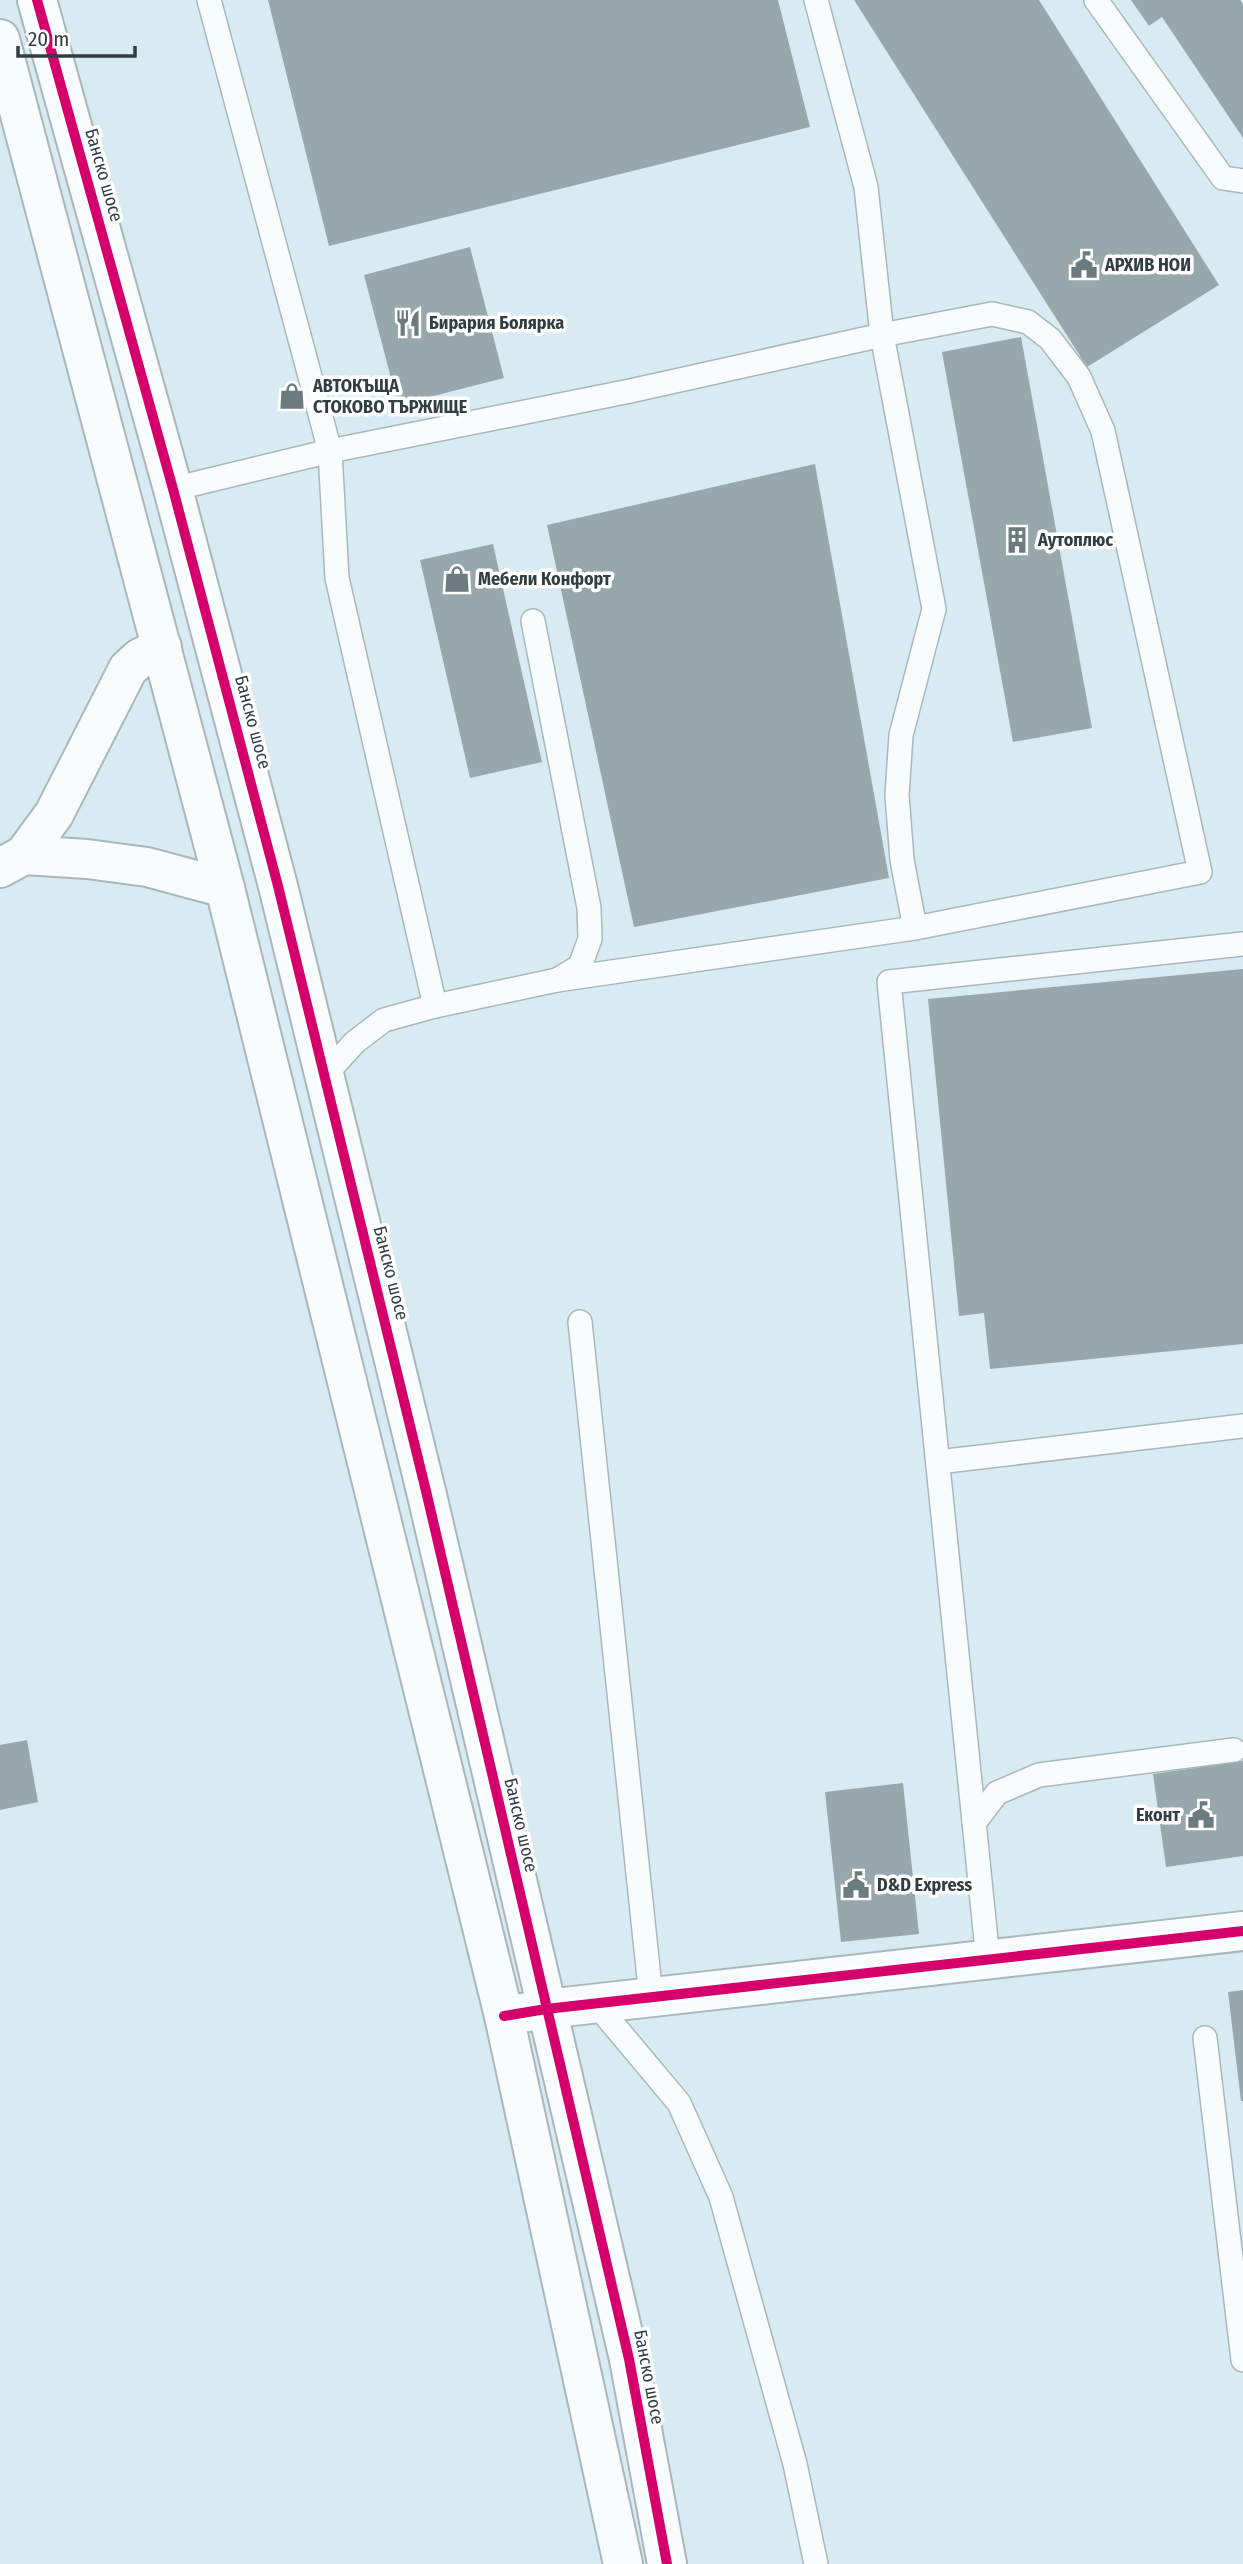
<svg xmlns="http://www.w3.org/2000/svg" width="1243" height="2564" font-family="'Fira Sans Condensed',sans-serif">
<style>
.building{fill:#98a7ac}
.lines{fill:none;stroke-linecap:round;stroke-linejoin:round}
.lane-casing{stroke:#a9b7bc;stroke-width:26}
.street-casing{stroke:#a9b7bc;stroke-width:42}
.secondary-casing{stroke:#a9b7bc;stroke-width:42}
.lane{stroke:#f9fcfd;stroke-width:23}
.street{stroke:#f9fcfd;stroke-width:38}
.secondary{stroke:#f9fcfd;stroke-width:38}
.cycleway-casing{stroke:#fff;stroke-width:15}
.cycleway{stroke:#d6006c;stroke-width:10}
.labels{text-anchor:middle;stroke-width:7;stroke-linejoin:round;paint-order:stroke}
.street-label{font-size:18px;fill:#313e43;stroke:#fff}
.poi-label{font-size:18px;font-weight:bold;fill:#313e43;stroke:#fff;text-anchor:start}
</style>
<rect width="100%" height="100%" fill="#d8ebf2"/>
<g class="building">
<polygon points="268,0 778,0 810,127 329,246"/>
<polygon points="854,0 1039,0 1219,285 1087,367"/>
<polygon points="1131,0 1240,0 1243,4 1243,138 1162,17 1149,26"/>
<polygon points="470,247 504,378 398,405 364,275"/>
<polygon points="1021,337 1092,728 1013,742 942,352"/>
<polygon points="815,464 889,878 634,927 547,525"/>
<polygon points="493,544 542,762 470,778 420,560"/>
<polygon points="1243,969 1243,1344 990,1369 984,1313 959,1316 928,999"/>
<polygon points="27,1740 38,1802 0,1810 0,1745"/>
<polygon points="1243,1761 1243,1856 1166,1867 1153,1774"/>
<polygon points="903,1783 919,1934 841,1942 825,1792"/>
<polygon points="1243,1990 1243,2101 1241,2101 1228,1992"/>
</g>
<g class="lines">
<defs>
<g id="lane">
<polyline points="209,0 330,451 337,578 435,1006"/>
<polyline points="1096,0 1223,178 1243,181"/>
<polyline points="173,489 330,451 630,391 882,335 866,187 816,0"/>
<polyline points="557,980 915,928 1200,872 1103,431 1079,377 1050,339 1028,322 992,314 882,335 934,609 901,735 897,795 902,860 915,928"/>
<polyline points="324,1076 355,1042 384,1020 435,1006 557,980 580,966 590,939 589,908 533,621"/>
<polyline points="580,1322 651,1997"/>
<polyline points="938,1462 1243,1426"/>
<polyline points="974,1823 997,1793 1039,1775 1234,1750"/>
<polyline points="988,1960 889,982 1243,944"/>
<polyline points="596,2004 679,2103 721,2197 795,2464 816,2564"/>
<polyline points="1205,2038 1243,2360"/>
</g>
<g id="street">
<polyline points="24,855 87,859 147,867 225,888"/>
<polyline points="0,868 24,855 54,814 128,669 140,658 162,647"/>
<polyline points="504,2016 546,2009 1243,1931"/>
</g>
<g id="secondary">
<polyline points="37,0 173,489 278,886 426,1491 629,2359 667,2564"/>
<polyline points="0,39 225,888 504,2016 623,2564"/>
</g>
</defs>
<use href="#lane" class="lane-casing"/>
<use href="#street" class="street-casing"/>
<use href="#secondary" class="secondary-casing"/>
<use href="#lane" class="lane"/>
<use href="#street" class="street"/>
<use href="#secondary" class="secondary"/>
<defs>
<g id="cycleway">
<polyline points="37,0 173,489 278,886 426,1491 629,2359 667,2564"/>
<polyline points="504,2016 546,2009 1243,1931"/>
</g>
</defs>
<use href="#cycleway" class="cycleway-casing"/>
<use href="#cycleway" class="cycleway"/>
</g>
<defs>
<symbol id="civic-bare" viewBox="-9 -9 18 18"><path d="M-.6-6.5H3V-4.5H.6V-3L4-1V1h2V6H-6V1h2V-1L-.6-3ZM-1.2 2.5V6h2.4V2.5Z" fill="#6b7b80" stroke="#fff" stroke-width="2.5" paint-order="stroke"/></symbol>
<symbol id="restaurant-bare" viewBox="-9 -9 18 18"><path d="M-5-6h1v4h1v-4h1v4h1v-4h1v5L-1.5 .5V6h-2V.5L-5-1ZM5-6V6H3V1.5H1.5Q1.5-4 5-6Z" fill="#6b7b80" stroke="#fff" stroke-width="2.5" paint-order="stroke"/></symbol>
<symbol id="shop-bare" viewBox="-9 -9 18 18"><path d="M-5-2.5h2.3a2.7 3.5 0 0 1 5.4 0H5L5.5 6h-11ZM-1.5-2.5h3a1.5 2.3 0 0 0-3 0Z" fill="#6b7b80" stroke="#fff" stroke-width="2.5" paint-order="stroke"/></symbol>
<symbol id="building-bare" viewBox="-9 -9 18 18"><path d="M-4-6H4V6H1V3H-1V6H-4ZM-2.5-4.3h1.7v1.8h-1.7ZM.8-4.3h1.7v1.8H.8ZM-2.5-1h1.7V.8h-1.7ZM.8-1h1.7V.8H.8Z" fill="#6b7b80" stroke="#fff" stroke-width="2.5" paint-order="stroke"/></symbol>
</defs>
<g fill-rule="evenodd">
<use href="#civic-bare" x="1065" y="246" width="38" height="38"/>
<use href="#restaurant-bare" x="389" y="304" width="38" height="38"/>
<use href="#shop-bare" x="273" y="377" width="38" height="38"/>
<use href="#building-bare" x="998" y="521" width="38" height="38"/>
<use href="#shop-bare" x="438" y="560" width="38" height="38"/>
<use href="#civic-bare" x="1182" y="1796" width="38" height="38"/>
<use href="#civic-bare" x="837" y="1866" width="38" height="38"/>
</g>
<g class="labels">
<g class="street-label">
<text transform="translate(104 175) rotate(74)" y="6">Банско шосе</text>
<text transform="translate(253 722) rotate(75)" y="6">Банско шосе</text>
<text transform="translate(391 1273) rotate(76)" y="6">Банско шосе</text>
<text transform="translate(521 1825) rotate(77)" y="6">Банско шосе</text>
<text transform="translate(649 2377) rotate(79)" y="6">Банско шосе</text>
</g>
<g class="poi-label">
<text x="1105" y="271">АРХИВ НОИ</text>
<text x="429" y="329">Бирария Болярка</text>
<text x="313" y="392">АВТОКЪЩА<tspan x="313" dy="21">СТОКОВО ТЪРЖИЩЕ</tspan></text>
<text x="1038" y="546">Аутоплюс</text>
<text x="478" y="585">Мебели Конфорт</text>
<text x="1180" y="1821" text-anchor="end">Еконт</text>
<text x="877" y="1891">D&amp;D Express</text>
</g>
</g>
<path d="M18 46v10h117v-10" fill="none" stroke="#313e43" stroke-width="3.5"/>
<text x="28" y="46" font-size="21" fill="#313e43" stroke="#ffffff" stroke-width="5" paint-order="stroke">20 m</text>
</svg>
